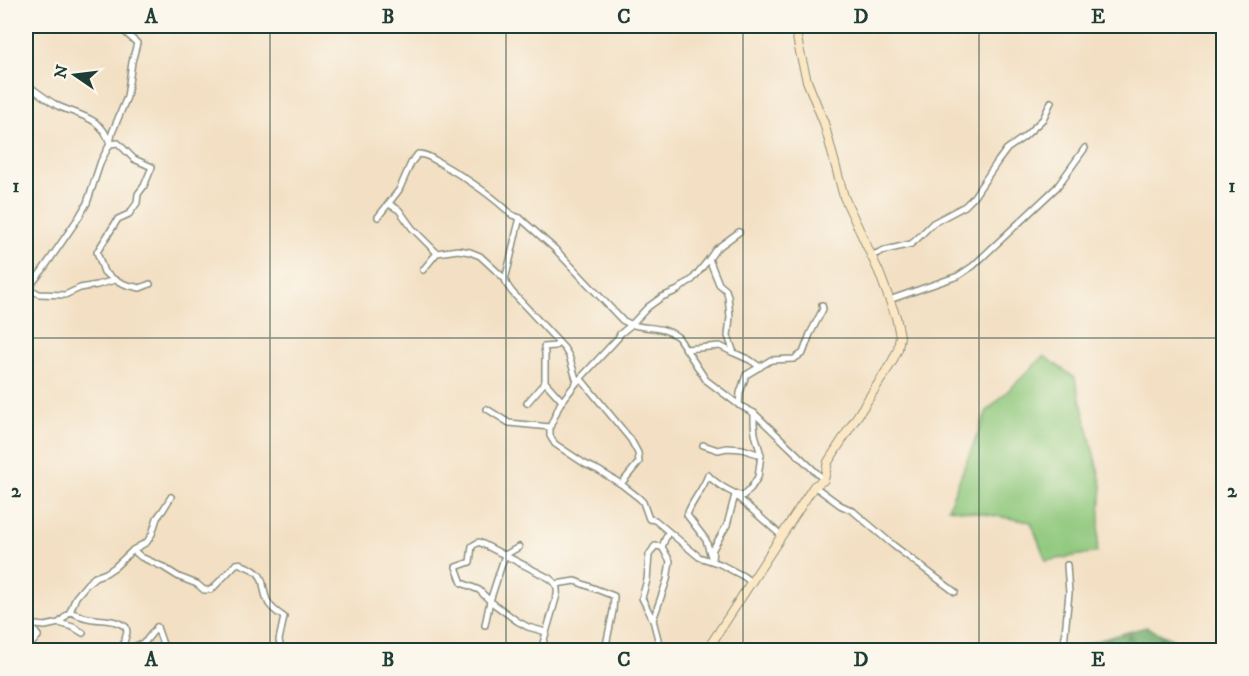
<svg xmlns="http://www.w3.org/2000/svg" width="1249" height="676" font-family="'IM FELL DW Pica',serif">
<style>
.green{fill:#8ec87c;stroke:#568258;stroke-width:1.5}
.forest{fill:url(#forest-firs);stroke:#487450;stroke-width:1.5}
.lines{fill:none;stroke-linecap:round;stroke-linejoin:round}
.street-casing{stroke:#898e7c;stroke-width:8}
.secondary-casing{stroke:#898e7c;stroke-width:10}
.street{stroke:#fff;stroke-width:5}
.secondary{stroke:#fbe7c3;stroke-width:8}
.grid{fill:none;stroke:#1f3d34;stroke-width:1.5;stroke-opacity:0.55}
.neatline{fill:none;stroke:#1f3d34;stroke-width:2}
.grid-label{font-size:20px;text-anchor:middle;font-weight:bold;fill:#1f3d34}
</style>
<defs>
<pattern id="forest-firs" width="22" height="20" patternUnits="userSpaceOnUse" patternTransform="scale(1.5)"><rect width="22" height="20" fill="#72ac6c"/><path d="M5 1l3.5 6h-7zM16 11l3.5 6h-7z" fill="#5d8d5a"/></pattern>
</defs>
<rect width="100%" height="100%" fill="#fbf7ec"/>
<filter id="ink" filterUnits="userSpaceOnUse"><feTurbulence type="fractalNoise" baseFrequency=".0167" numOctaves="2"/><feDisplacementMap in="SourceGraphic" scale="12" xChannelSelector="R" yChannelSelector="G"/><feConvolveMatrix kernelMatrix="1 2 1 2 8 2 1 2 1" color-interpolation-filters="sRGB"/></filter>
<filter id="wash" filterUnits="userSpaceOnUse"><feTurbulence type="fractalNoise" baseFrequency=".008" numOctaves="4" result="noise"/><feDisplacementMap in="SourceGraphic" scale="24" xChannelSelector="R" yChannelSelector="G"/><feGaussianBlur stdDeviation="1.35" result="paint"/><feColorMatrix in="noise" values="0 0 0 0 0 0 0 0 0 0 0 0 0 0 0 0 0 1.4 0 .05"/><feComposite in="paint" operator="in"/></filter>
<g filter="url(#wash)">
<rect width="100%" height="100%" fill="#f3e0c4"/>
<polygon class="green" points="1044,356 1075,378 1102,486 1097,552 1046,561 1031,522 948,508 987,411"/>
<polygon class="forest" points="1146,627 1195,650 1072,650 1072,648"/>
</g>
<g filter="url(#ink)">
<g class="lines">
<defs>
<g id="street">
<path d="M26,84C36,91 47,100 58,106C80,116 102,117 110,144L118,143L134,159L152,167L144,186L138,194L137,203L129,214L118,219L97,252L104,272L115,280L127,285L140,288L150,284"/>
<polyline points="389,204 399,210 412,228 437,253"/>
<path d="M378,217L399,190L411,163L418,154C427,154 433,159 440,163C466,178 491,194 512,215L520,218L555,249L622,320C642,332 659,323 678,337L706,380L739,405L754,413L824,480"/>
<polyline points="871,256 882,251 911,244 916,240 933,223 965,206 973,198 998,161 1007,149 1024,137 1043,119 1051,102"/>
<polyline points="709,259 692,280 688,282 678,290 662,297 648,307 631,325 620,334 618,338 577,382 560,404 550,427 550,436 555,444 585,464 598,470 621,484 639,498 643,502 649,519 655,520 699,557 720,564 743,576 751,582"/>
<polyline points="423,270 437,253 458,250 470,252 480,256 505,279 507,285 512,292 564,348 569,356 577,382"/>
<path d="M505,279C511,259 514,239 520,218"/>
<polyline points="28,288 39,294 65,295 80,288 97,285 115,280"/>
<polyline points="26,291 42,271 79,217 87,203 101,161 110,144 112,133 127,97 132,62 137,43 118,26"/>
<polyline points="889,300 958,276 973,266 1057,187 1085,148"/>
<polyline points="559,343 555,346 544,347 545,353 545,382 562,401"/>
<polyline points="686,349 720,346 732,352 733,350 728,336 730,317 728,296 726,290 719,284 709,259 716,249 739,232"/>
<polyline points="732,352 750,360 760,367"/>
<polyline points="581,379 631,440 638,453 639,462 621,484"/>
<polyline points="527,403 545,382"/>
<polyline points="739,405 740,393 746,375 771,360 794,359 803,353 810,334 823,309 822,305"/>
<polyline points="487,409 509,423 550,427"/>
<path d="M754,413V424L755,434L761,455L758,477L751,488L743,496C732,494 715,483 708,475C703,490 692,500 687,515L706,540L712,560L713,549L727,525L735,495L782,536"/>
<polyline points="703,445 718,450 727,448 742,449 761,455"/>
<polyline points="814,486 840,505 853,511 893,545 955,592"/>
<path d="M133,550L141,557L163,567L179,577L197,584L204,590H210L214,587L236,564C245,563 236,563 245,566C270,575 259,587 269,604C273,610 278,613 284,617L279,640L281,650"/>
<polyline points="556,584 575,581 614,596 613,611 605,650"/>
<path d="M70,612C76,614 82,617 88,618C101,621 114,618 126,627L127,632L122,650"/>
<polyline points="653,620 667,580 670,561 662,547 668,532"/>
<polyline points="26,622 36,625 45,626 59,623 70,612 76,597 87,584 95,577 106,573 115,567 133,550 147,542 152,534 157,518 163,510 171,497"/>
<polyline points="59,623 73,627 83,633"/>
<polyline points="485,625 490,601 505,555 519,547"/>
<polyline points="157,627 165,650"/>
<polyline points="26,634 38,636"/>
<polyline points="28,650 32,643 38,636 31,625"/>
<polyline points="126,650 145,642 157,627"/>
<path d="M541,650L557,595C558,586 556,583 549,578L479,542L472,546L470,562L456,567L462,583L479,590L490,601L517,621L528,627L546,632"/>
<polyline points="660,650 660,647 653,620 642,598 647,580 649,555 655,546 662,547"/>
<polyline points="1049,650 1059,649 1064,644 1069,593 1067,565"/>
</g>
<polyline id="secondary" points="707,650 814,486 824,480 828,462 892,362 898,349 900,336 896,317 879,272 844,197 824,123 807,81 799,48 795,26"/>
</defs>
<use href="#street" class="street-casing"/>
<use href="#secondary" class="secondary-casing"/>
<use href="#street" class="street"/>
<use href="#secondary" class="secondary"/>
</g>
</g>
<path class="grid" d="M270,26V650M506,26V650M743,26V650M979,26V650M26,338H1224"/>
<rect width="1249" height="676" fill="none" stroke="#fbf7ec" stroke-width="66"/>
<g transform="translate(75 75) rotate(284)" stroke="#fbf7ec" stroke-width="4.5" paint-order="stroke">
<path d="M0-4.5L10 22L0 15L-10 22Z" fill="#1f3d34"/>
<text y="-9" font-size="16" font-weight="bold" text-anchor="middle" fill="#1f3d34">N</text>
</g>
<rect x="33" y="33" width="1183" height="610" class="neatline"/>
<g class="grid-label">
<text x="151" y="23">A</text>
<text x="388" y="23">B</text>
<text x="624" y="23">C</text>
<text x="861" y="23">D</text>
<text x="1098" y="23">E</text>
<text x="16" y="192">1</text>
<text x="1232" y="192">1</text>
<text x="16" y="497">2</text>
<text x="1232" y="497">2</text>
<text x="151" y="666">A</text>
<text x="388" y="666">B</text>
<text x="624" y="666">C</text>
<text x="861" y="666">D</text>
<text x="1098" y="666">E</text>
</g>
</svg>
